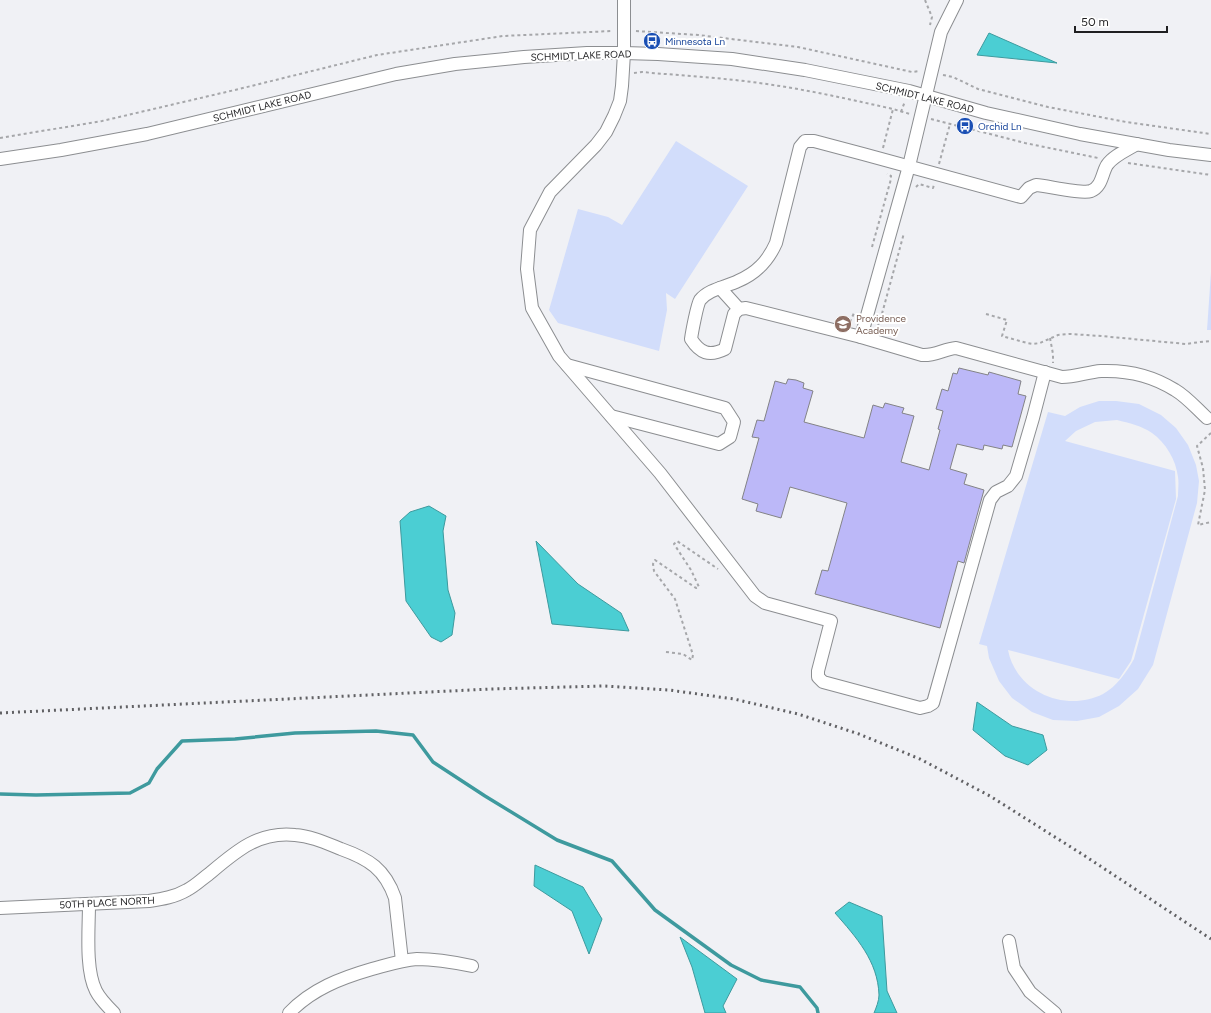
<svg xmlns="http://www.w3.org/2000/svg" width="1211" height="1013" font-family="Figtree,sans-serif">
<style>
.green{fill:#d2ddfb;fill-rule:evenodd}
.water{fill:#4bced3;stroke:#3e9a9e}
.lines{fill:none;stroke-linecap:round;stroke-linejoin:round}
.stream{stroke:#3e9a9e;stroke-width:3.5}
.building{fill:#bcb8f8;stroke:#838386}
.minor-casing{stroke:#8c8e91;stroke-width:14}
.path{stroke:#a6a7aa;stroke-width:2;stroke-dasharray:3 3;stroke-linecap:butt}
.minor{stroke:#fff;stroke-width:12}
.rail{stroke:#616164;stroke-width:3;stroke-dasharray:2 4;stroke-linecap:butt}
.labels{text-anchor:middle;stroke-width:4;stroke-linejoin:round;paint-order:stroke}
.transit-label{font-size:10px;fill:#164399;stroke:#fff;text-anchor:start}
.street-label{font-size:10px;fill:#1f1f21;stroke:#fff}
.education-label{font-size:10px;fill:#785e54;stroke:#fff;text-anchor:start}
</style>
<rect width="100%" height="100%" fill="#f0f1f5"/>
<g class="green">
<polygon points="676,141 748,186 675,299 666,293 667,310 659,351 558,323 549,310 578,209 608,217 622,225"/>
<polygon points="1211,272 1211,330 1207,330"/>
<path d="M1099,401H1116L1139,404L1161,415L1176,428L1188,445L1196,465L1199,481L1197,503L1153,665L1138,689L1119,706L1099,717L1077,721L1053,720L1032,712L1012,698L999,681L989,658L987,646L979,644L1048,412L1065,416L1080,407ZM1117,420C1129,423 1142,426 1152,433C1166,443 1176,460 1178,477C1179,483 1178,490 1178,496L1134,659C1126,673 1117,686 1103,694C1066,713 1016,692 1008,650L1119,679L1131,661L1176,499L1175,471L1065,441L1076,431L1095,422Z"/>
</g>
<g class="water">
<polygon points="989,33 1057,63 977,55"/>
<polygon points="429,506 446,516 443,531 448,590 455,613 452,635 441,642 431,637 406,601 400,521 410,512"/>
<polygon points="536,541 578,584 621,613 629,631 552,624"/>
<polygon points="977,702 1012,726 1043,735 1047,750 1028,765 1005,756 973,730"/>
<polygon points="535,865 583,887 602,919 589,954 572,911 534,886"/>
<path d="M849,902L882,916L887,991L897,1013H874C876,1008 879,1001 879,995C878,961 856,937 835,913Z"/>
<polygon points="680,937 737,979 723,1006 726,1013 705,1013 692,967"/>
</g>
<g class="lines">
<polyline class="stream" points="0,794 36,795 130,793 149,783 157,769 182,741 235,739 295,733 376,731 413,735 433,762 485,796 557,840 612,861 655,910 731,965 761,980 800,987 817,1008 818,1013"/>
</g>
<polygon class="building" points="959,368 988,375 989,372 1021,381 1018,394 1026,396 1012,447 1003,445 1002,449 984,445 983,450 957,444 950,469 967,474 964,484 984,490 964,563 958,561 940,628 815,594 822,570 828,571 847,503 790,487 781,518 756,511 758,504 742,499 759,438 752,437 757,420 764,421 775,381 786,384 788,379 796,380 804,383 803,388 813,391 804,422 864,438 873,405 883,408 885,403 904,408 902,413 914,416 901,462 929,470 940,430 938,429 943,411 936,409 942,389 948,391 953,373 957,374"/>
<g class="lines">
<defs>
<g id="minor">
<polyline points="624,0 624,53 622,86 620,101 614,116 606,132 596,145 550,192 530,230 527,269 532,308 559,356 660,473 755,596 765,603 831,621 818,671 818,677 823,682 920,708 928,706 933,703 990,500 996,492 1008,486 1016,476 1033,418 1045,372"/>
<path d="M1137,144C1127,150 1113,156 1107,165C1102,173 1102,187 1091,191C1082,194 1048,186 1036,185L1029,188L1021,197L863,154L814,141H805L800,147L776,243C768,261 757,273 738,281C726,287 709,289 700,300C697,305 692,332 691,339C700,353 709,357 725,349L734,314L739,309L746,308L861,337L922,355C935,356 944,349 956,348L1062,377C1075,377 1088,372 1101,371C1127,370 1153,376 1175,390C1187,397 1197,409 1207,418"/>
<polyline points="0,159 61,150 147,134 396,74 455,64 524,57 587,53 624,53 658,54 732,59 805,70 909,91 986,113 1080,134 1169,150 1211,155"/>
<polyline points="720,288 739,309"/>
<polyline points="861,337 909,166 941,32 957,0"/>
<polyline points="567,365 725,408 734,422 730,437 719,444 611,416"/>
<path d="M89,904C89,928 85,970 96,991C100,999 107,1006 114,1013"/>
<path d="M0,908L149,901C162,899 175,897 187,890C195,886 202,879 209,874C235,852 258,831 295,835C311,836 326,843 341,849C369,859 385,869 395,898L402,961"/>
<polyline points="1009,941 1014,968 1030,992 1055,1013"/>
<path d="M289,1013C312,989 341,978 372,969C387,965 402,960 417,959C436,959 453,962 472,966"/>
</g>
</defs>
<use href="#minor" class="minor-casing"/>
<g class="path">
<polyline points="925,0 932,17 930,25"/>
<polyline points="636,31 698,35 798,47 912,72 920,71"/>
<path d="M634,73L642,72C685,76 729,78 773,85C813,91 853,100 893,109"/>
<polyline points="943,75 953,77 978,89 1048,107 1126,122 1211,134"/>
<polyline points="901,112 905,101"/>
<polyline points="931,119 1025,143 1098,158"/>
<polyline points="0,138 102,121 239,89 377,55 503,36 612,31"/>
<polyline points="883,148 893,109 910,114"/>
<polyline points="1128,163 1211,175"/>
<polyline points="939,164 950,124"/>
<polyline points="916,187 919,184 933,188 934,185"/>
<polyline points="872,247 891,179 891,176 887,174"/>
<polyline points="986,314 1007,320 1002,336 1027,343 1033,344 1040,343 1058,335 1070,334 1101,336 1186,344 1200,342 1211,341"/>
<polyline points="850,322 854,313"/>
<polyline points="878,325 880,321 904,233"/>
<polyline points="1050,338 1053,354 1053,363"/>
<polyline points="1211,433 1197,446 1203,468 1205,490 1198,525 1211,522"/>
<polyline points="666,652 683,654 692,660 693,655 675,599 654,571 653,564 655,560 696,588 699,587 691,570 674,544 677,541 718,569"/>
</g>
<use href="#minor" class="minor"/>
<polyline class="rail" points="0,713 491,689 604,686 669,690 734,699 798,714 859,734 920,759 990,796 1085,856 1211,939"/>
</g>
<defs>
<symbol id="bus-disc" viewBox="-11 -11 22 22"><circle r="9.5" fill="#1a4fb4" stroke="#fff"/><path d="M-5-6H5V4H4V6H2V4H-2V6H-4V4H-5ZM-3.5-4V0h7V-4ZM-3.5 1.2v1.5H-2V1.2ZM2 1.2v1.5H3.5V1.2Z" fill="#fff"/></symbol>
<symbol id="school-disc" viewBox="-11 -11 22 22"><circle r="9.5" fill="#8d6e63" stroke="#fff"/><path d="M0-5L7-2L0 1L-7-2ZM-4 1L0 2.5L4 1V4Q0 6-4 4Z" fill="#fff"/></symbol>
</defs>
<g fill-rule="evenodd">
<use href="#bus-disc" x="642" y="31" width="20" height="20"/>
<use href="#bus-disc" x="955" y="116" width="20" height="20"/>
<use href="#school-disc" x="833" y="314" width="20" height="20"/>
</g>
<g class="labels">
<g class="transit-label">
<text x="665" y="45">Minnesota Ln</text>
<text x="978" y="130">Orchid Ln</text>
</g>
<g class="street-label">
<text transform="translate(581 55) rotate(-2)" y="4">SCHMIDT LAKE ROAD</text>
<text transform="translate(925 97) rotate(14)" y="4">SCHMIDT LAKE ROAD</text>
<text transform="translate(262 106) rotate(-14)" y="4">SCHMIDT LAKE ROAD</text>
<text transform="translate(107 902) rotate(-3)" y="4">50TH PLACE NORTH</text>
</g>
<g class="education-label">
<text x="856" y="322">Providence<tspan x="856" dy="12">Academy</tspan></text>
</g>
</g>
<path d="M1075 26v6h92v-6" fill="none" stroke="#1f1f21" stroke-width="2"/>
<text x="1081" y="26" font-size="12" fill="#1f1f21" stroke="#ffffff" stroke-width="3" paint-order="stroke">50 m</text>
</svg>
